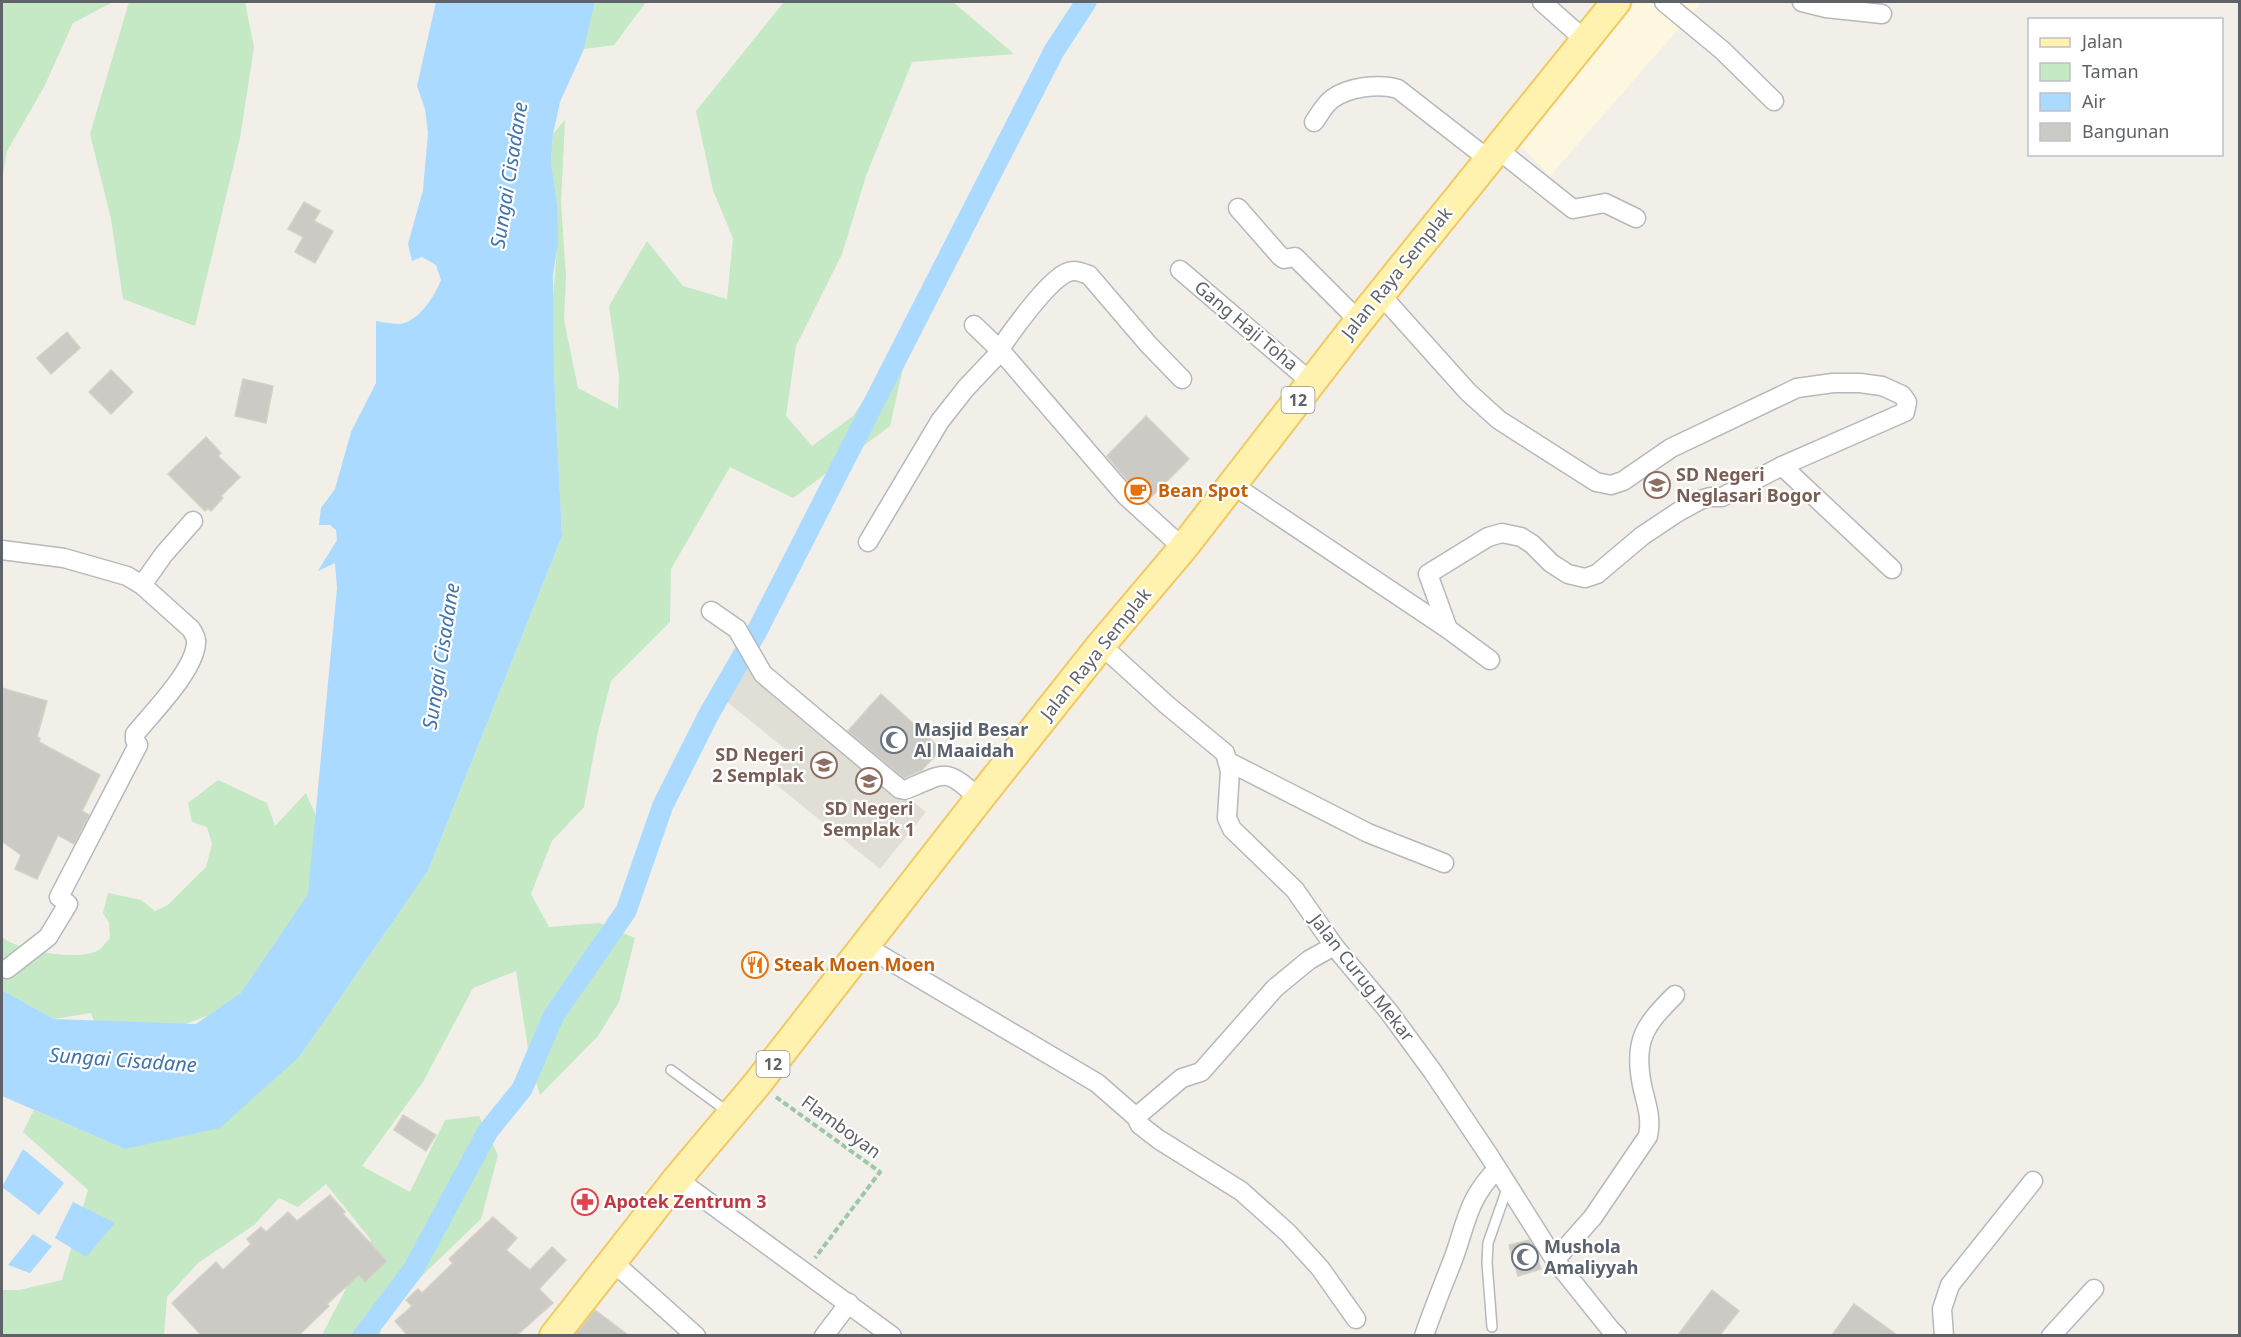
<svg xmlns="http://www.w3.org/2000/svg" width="2241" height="1337" font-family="'Noto Sans',sans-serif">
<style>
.commercial{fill:#fef7e0}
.education{fill:#e1ded6}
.green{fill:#c5e8c5}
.water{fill:#aadaff}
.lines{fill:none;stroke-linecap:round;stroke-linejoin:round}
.canal{stroke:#aadaff;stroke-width:21}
.building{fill:#cccac5;stroke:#d6d1c6;stroke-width:1.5}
.service-casing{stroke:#b5b8bc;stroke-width:12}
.minor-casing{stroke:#b5b8bc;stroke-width:21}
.primary-casing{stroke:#f2c960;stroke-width:32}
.path{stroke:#9cc7a9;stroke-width:4;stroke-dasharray:6 3;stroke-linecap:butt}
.service{stroke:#fff;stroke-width:9}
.minor{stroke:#fff;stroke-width:18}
.primary{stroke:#fff2af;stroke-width:28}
.labels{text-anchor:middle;stroke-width:4.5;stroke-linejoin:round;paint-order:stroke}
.shield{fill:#fff;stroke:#8f9295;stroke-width:1.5}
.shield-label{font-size:16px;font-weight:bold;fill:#5f6368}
.street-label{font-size:18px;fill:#5f6368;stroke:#fff}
.education-label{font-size:18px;font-weight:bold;fill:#785e54;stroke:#fff;text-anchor:start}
.food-label{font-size:18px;font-weight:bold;fill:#c56008;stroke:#fff;text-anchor:start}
.worship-label{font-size:18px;font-weight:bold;fill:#5b616d;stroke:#fff;text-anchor:start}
.health-label{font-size:18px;font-weight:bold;fill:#be3a42;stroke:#fff;text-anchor:start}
.water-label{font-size:20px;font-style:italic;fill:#4174aa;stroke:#fff}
</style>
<rect width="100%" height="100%" fill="#f1efe8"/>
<polygon class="commercial" points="1636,2 1702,2 1550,176 1520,145"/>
<polygon class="education" points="746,666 926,812 880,869 768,778 789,752 721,697"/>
<g class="green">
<polygon points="2,2 113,2 73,23 44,87 7,151 2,180"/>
<polygon points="129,2 245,2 254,47 240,138 195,326 123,299 111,219 90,134"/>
<polygon points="595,2 646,2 614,45 584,49"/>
<polygon points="784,2 953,2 1014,54 912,62 866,176 842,254 796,346 786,416 812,446 853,416 912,328 890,426 793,498 730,467 671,569 670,622 611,681 597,736 584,807 552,841 531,894 549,927 599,923 635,938 619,1002 598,1036 540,1095 530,1062 516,971 473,988 423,1082 362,1166 410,1192 445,1120 479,1116 498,1155 481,1219 382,1314 380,1335 322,1335 371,1240 326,1184 298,1207 279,1198 254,1225 198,1263 167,1297 164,1335 2,1336 2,1290 19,1290 62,1280 88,1190 23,1132 34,1110 125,1149 300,1056 428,871 562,536 554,373 553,298 557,248 557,203 551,162 553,134 565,120 561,202 566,277 564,320 578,388 618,409 619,376 609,306 647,241 683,286 727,299 733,238 713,190 696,111"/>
<path d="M218,780L267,803L275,826L306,793L338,866L250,1000L153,1036L98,1031L91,1013L54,1019L2,990V937C18,951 78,961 97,951C102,949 106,942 110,938L109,923L103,913L108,893L141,900L155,911L168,905L206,867L212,844L207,827L192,822L188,803Z"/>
</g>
<g class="water">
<path d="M436,2H595L584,49L560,102L553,134L551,162L557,203L558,243L553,275L554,373L562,536L428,871L300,1056L220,1128L125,1149L2,1096V990L54,1019L196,1024L241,993L308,894L337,588L335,563L318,571L337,540L336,530L330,525H319L321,508L335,489L351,432L376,383V321C383,322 392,324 400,324C418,322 435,296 441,280L436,265L422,257L412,261L408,244L423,190L428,133L425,109L417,86Z"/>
<polygon points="23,1149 64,1183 39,1215 2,1187"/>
<polygon points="73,1202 115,1223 86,1257 55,1238"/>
<polygon points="33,1234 52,1246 30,1273 8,1265"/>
</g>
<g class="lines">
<polyline class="canal" points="363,1336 413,1270 488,1131 522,1089 554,1015 626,911 663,805 709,714 757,631 1054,51 1086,2"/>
</g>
<g class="building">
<polygon points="304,202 320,211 314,221 333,231 315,263 295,252 303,237 288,229"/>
<polygon points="67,332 80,348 51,374 37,358"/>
<polygon points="111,370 133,392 111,414 89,392"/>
<polygon points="243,379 273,386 266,423 235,416"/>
<polygon points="1146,416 1189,459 1148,500 1133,487 1107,456"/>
<polygon points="206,437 221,453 218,456 240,477 221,496 223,498 211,511 208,508 205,511 168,474"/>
<polygon points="2,688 47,701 37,737 40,738 39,742 100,775 82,811 89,815 74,844 58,835 37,879 15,869 21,855 2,841"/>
<polygon points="881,694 941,749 922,770 904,778 848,731"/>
<polygon points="403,1115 436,1135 426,1151 394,1130"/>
<polygon points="330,1195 345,1212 343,1214 387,1261 365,1282 359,1275 327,1304 329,1306 299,1335 201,1335 172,1303 216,1262 223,1270 251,1244 247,1239 261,1227 266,1232 288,1212 297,1221"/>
<polygon points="493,1217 517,1238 506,1250 530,1270 552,1247 566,1260 539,1289 553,1303 517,1335 407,1335 395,1321 412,1306 406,1300 418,1289 422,1293 453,1263 449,1259"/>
<polygon points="1529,1240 1535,1249 1541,1269 1518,1276 1509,1245"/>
<polygon points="1712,1290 1739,1311 1720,1335 1678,1335"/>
<polygon points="1854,1304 1897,1335 1832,1335"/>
<polygon points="595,1310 628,1335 575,1335"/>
</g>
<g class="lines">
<defs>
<g id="service">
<polyline points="671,1070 728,1112"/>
<polyline points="1492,1327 1487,1263 1488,1243 1508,1186"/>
</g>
<g id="minor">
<polyline points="1542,2 1586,41"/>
<polyline points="1664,2 1722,50 1774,101"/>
<polyline points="1802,2 1826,8 1882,14"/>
<path d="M1314,122C1319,115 1325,104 1332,99C1348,87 1379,83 1398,89L1488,159"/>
<polyline points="1496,148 1573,209 1605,203 1636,218"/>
<polyline points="1238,208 1280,256 1284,259 1295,257 1359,321"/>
<polyline points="1180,270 1311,382"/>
<polyline points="1381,295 1468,392 1499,420 1596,482 1611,485 1623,481 1671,448 1797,388 1833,383 1860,383 1882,386 1902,395 1907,402 1905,412 1782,466 1722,497 1710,497 1700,500 1678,512 1642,536 1597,574 1585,578 1568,574 1551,563 1532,544 1521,537 1502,533 1488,537 1428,574 1448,629"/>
<polyline points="974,325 1001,351 1125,495 1183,548"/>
<path d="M999,350C1012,331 1047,282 1066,273C1074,269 1081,272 1089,275L1148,344L1182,379"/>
<polyline points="1782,466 1892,569"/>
<polyline points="1233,485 1448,629 1490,660"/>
<polyline points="868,542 940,421 966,388 1001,351"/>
<path d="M2,550L64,558L127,576L142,585L191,629C193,633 196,636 196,641C197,668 152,713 135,734V740L138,745L59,897L68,904L48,937L7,969"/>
<polyline points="142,585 164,554 193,521"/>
<path d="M711,611L737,629L763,674L900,789L905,790C946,773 945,766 979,799"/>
<polyline points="1101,645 1167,705 1225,753 1230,771 1227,818 1232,829 1295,890 1334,946 1389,1012 1433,1072 1490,1157 1555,1260 1611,1330 1617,1336"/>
<polyline points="1229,762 1368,833 1444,863"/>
<polyline points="865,946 1097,1083 1136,1117 1140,1125 1158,1139 1241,1191 1288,1233 1320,1268 1356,1319"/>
<polyline points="1136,1117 1182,1078 1201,1072 1275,988 1309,960 1334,946"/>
<polyline points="677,1179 892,1336"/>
<path d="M1555,1260L1593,1217L1648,1136C1652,1117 1646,1104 1642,1085C1633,1040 1645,1025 1675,995"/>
<polyline points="613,1262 696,1336"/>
<polyline points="824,1336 849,1303"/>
<path d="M1424,1336C1433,1309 1444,1283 1454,1257C1467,1220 1468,1199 1497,1169"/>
<polyline points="1944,1336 1942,1309 1950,1285 2033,1181"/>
<polyline points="2051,1336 2094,1289"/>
</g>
<polyline id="primary" points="554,1336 677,1179 757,1084 979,799 1101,645 1183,548 1359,321 1616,2"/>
</defs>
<use href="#service" class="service-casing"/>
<use href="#minor" class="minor-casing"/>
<use href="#primary" class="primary-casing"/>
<polyline class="path" points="776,1097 880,1172 815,1258"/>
<use href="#service" class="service"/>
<use href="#minor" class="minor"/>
<use href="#primary" class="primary"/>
</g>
<defs>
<symbol id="school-ring" viewBox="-11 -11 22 22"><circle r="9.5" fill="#fff" stroke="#8d6e63" stroke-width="1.5"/><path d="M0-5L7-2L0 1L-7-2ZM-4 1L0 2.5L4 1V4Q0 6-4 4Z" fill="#8d6e63"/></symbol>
<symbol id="cafe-ring" viewBox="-11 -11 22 22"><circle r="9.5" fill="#fff" stroke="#e8710a" stroke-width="1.5"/><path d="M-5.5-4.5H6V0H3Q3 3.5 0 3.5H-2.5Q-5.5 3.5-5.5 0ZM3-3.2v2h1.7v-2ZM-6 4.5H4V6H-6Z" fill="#e8710a"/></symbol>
<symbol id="mosque-ring" viewBox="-11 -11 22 22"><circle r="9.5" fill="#fff" stroke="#6b7280" stroke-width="1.5"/><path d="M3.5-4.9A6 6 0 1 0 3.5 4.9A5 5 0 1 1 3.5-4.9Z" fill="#6b7280"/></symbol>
<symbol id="restaurant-ring" viewBox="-11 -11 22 22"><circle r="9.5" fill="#fff" stroke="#e8710a" stroke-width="1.5"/><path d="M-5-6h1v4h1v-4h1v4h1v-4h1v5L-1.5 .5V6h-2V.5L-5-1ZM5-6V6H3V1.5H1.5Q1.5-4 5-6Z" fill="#e8710a"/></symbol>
<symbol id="pharmacy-ring" viewBox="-11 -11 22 22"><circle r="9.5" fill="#fff" stroke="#e0444e" stroke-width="1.5"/><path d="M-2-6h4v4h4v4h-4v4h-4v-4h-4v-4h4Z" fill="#e0444e"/></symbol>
</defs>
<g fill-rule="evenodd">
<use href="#school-ring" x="1642" y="470" width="30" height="30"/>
<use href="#cafe-ring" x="1123" y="476" width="30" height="30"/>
<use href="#mosque-ring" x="879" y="725" width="30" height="30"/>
<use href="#school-ring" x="809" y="750" width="30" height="30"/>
<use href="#school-ring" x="854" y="766" width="30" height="30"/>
<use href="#restaurant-ring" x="740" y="950" width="30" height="30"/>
<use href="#pharmacy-ring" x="570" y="1187" width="30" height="30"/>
<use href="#mosque-ring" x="1510" y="1242" width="30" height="30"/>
</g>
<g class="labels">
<g class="shield">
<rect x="1281.5" y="387" width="33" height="26" rx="4.5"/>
<rect x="756.5" y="1051" width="33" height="26" rx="4.5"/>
</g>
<g class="shield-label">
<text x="1298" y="406">12</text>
<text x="773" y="1070">12</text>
</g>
<g class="street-label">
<text transform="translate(1397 273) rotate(-51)" y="6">Jalan Raya Semplak</text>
<text transform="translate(1246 326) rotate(40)" y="6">Gang Haji Toha</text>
<text transform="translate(1096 654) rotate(-51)" y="6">Jalan Raya Semplak</text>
<text transform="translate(1362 978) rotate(52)" y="6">Jalan Curug Mekar</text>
<text transform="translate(841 1127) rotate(36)" y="6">Flamboyan</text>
</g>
<g class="education-label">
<text x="1676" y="481">SD Negeri<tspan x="1676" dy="21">Neglasari Bogor</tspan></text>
<text x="804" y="761" text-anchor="end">SD Negeri<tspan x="804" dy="21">2 Semplak</tspan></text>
<text x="869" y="815" text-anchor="middle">SD Negeri<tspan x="869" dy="21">Semplak 1</tspan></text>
</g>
<g class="food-label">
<text x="1158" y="497">Bean Spot</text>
<text x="774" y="971">Steak Moen Moen</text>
</g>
<g class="worship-label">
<text x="914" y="736">Masjid Besar<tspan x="914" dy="21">Al Maaidah</tspan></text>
<text x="1544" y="1253">Mushola<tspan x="1544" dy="21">Amaliyyah</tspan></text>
</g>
<g class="health-label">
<text x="604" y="1208">Apotek Zentrum 3</text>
</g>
<g class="water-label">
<text transform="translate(509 175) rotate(-81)" y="7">Sungai Cisadane</text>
<text transform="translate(441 656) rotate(-81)" y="7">Sungai Cisadane</text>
<text transform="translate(123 1060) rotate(4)" y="7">Sungai Cisadane</text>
</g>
</g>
<rect width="2241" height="1337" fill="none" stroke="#5f6368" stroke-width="6"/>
<rect x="2028" y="18" width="195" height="138" fill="#ffffff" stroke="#bfc1c3" stroke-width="1.5"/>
<rect x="2040" y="38" width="30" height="9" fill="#fff2af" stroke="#bfc1c3" stroke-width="1.5"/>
<text x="2082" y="48" font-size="18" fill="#5f6368">Jalan</text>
<rect x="2040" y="63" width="30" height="18" fill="#c5e8c5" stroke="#bfc1c3" stroke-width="1.5"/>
<text x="2082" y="78" font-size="18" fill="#5f6368">Taman</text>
<rect x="2040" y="93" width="30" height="18" fill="#aadaff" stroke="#bfc1c3" stroke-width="1.5"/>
<text x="2082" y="108" font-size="18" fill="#5f6368">Air</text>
<rect x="2040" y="123" width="30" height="18" fill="#cccac5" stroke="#bfc1c3" stroke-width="1.5"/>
<text x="2082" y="138" font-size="18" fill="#5f6368">Bangunan</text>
</svg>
